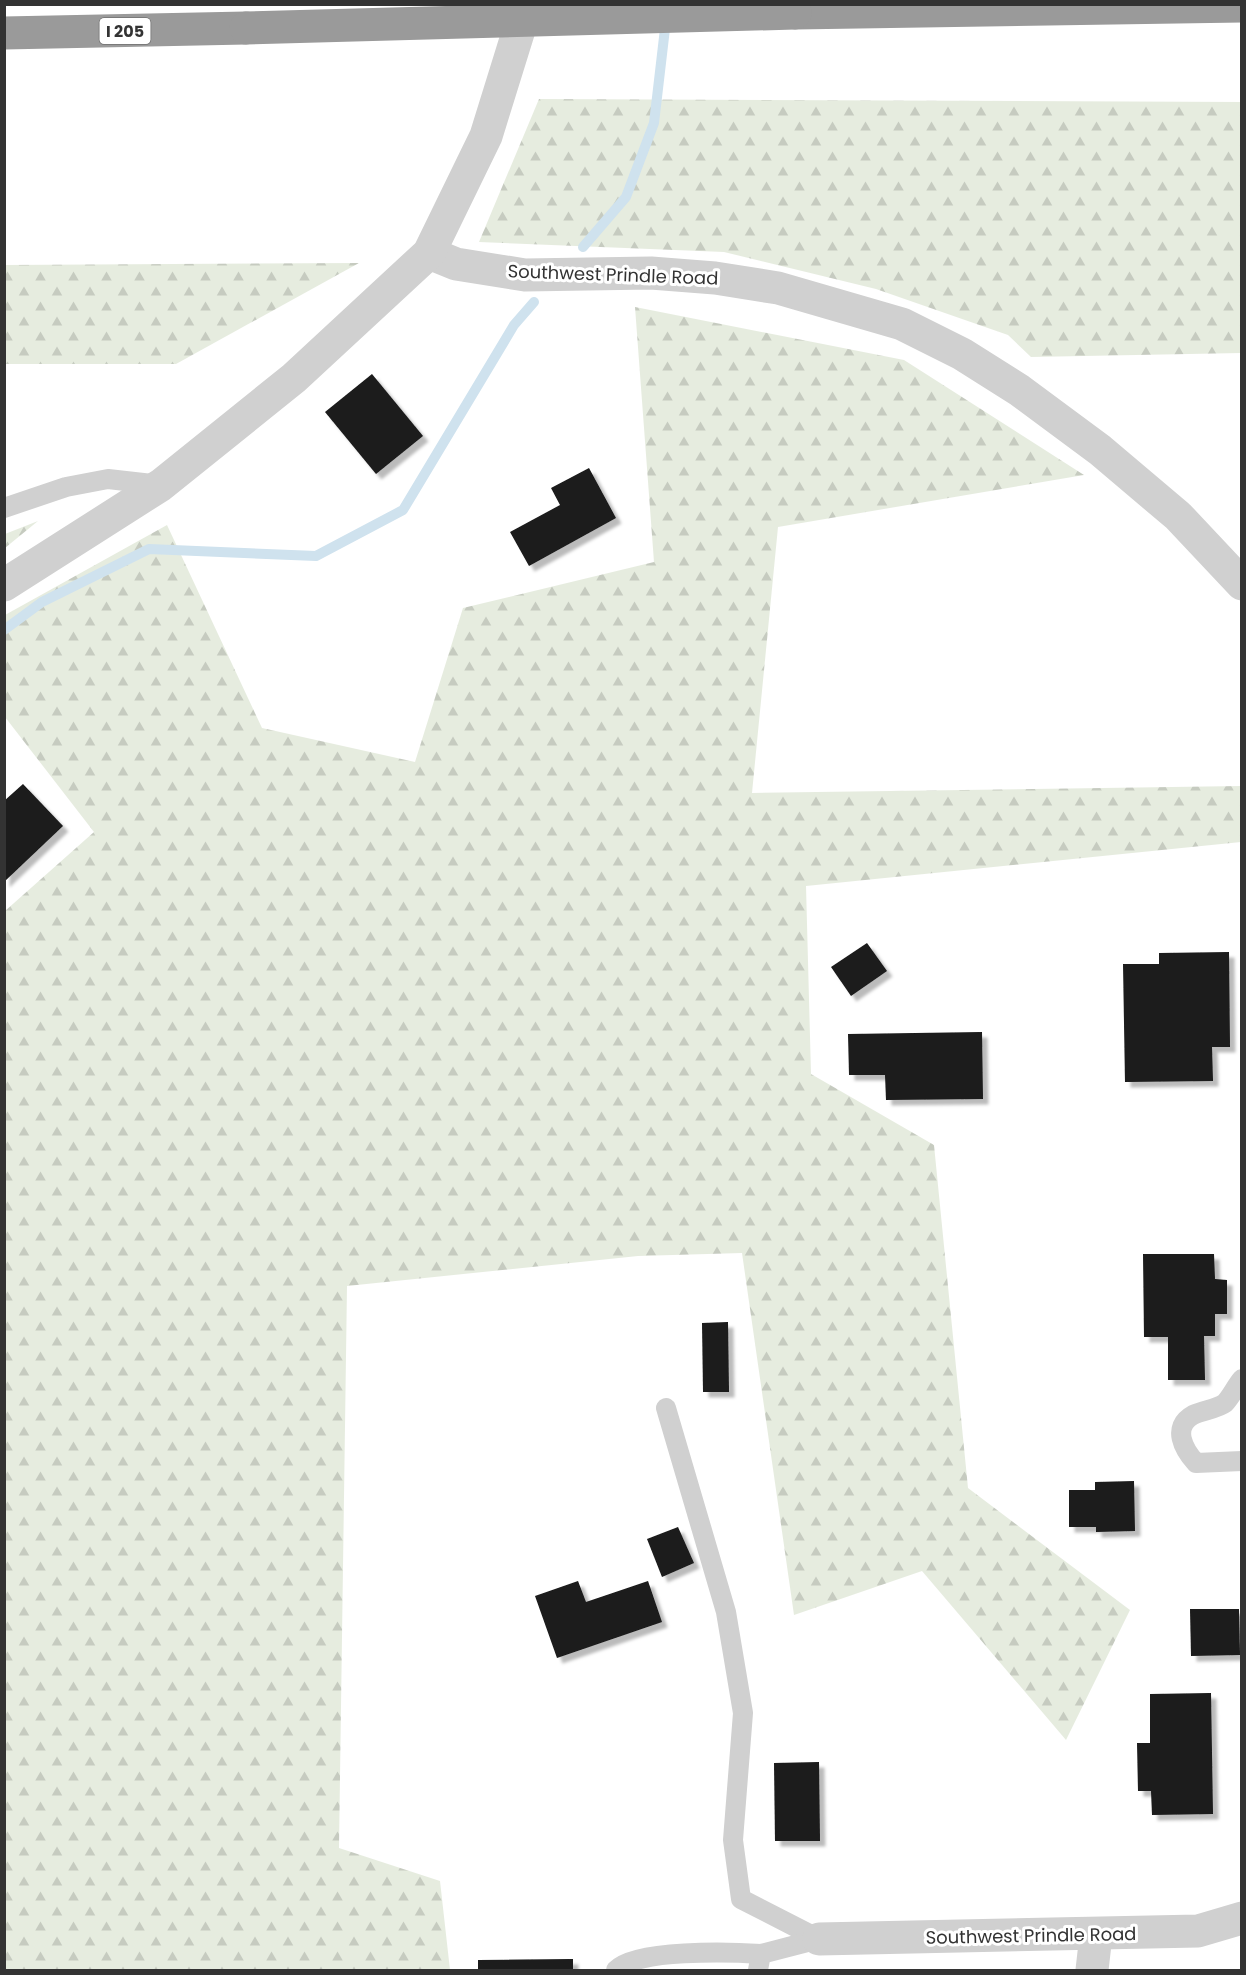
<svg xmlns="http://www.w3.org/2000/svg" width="1246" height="1975" font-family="Poppins,sans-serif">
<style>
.forest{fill:url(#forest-firs)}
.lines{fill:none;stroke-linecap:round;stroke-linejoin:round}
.stream{stroke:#cfe2ee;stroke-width:10}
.building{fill:#1a1a1a;filter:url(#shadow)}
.service{stroke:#d0d0d0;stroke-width:20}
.minor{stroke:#d0d0d0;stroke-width:33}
.motorway{stroke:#9a9a9a;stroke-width:33}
.motorway-bridge{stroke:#9a9a9a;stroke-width:33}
.labels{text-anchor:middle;stroke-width:6;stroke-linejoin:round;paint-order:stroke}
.shield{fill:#fff;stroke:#707070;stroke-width:1.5}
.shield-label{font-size:16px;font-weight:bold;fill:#333}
.street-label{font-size:18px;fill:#333;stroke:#fff}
</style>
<defs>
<pattern id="forest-firs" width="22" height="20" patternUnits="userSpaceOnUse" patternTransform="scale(1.5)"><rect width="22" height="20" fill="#e6ecdf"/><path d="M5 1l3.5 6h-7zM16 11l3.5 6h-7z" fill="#c6cbc0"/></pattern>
<filter id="shadow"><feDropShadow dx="5.5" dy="5.5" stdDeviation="1.5" flood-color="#0004"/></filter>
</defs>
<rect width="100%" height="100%" fill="#fff"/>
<g class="forest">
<polygon points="539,99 1241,102 1241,353 1031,357 1008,335 876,289 724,252 479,242"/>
<polygon points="359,263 176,364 5,364 5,265"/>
<polygon points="635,307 904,360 1084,475 778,527 752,793 1241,786 1241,842 806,886 811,1074 934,1145 968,1488 1130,1610 1066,1740 922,1571 794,1615 742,1253 638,1256 347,1286 339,1848 440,1881 450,1970 5,1970 5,911 94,832 5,717 5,615 167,525 262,728 415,762 463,608 654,562"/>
<polygon points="38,521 5,548 5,534"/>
</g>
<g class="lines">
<g class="stream">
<polyline points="583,247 626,197 654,123 666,20"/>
<polyline points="4,630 42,602 149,549 316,556 403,510 514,325 534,302"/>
</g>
</g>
<g class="building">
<polygon points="372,374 423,436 376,474 325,412"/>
<polygon points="589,468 616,518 529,566 510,532 560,505 551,488"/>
<polygon points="23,784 63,826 4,882 4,801"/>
<polygon points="867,943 887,971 851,996 831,967"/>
<polygon points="1229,952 1230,1047 1212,1047 1213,1081 1125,1082 1123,964 1159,964 1159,953"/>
<polygon points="982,1032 983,1099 886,1100 885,1075 849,1075 848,1034"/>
<polygon points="1143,1254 1214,1254 1215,1279 1227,1280 1227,1314 1215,1314 1215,1336 1204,1336 1205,1380 1168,1380 1168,1337 1144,1337"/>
<polygon points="728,1322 729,1392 703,1392 702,1323"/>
<polygon points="1134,1481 1135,1531 1096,1532 1096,1527 1069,1527 1069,1490 1095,1490 1095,1482"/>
<polygon points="678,1527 694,1563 662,1577 647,1539"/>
<polygon points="578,1581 586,1602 648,1581 662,1622 557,1658 535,1596"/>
<polygon points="1190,1609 1239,1609 1240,1655 1191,1656"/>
<polygon points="1211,1693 1213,1814 1152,1815 1151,1791 1138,1791 1137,1743 1150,1743 1150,1694"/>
<polygon points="819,1762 820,1841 775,1841 774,1763"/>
<polygon points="573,1959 573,1970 478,1970 478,1960"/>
</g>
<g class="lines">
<g class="service">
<polyline points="4,508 66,487 108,479 161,485"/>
<path d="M1242,1379C1236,1386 1231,1397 1225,1403C1217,1409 1203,1410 1193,1415C1171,1427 1184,1450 1196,1463L1242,1461"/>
<polyline points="666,1408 726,1612 743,1713 733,1840 741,1899 819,1939"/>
<path d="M616,1970C635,1949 731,1952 761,1954"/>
<polyline points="758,1970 761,1954 819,1939"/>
</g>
<g class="minor">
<polyline points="429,253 456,264 525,275 651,273 715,278 778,288 902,324 962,354 1019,390 1100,450 1178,516 1242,584"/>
<polyline points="4,585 161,485 294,378 429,253 486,136 527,4"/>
<polyline points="819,1939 1198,1931 1242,1918"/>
<polyline points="1092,1970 1096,1935"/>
</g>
<g class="motorway">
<polyline points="795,13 1242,6"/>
<polyline points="4,33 246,28"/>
</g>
<polyline class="motorway-bridge" points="246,28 795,13"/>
</g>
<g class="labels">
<rect class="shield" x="99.5" y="18" width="51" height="26" rx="4.5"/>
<g class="shield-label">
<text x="125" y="37">I 205</text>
</g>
<g class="street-label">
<text transform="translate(613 275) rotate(2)" y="6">Southwest Prindle Road</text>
<text transform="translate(1031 1936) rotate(-1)" y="6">Southwest Prindle Road</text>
</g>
</g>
<rect width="1246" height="1975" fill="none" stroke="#333333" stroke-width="12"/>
</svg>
